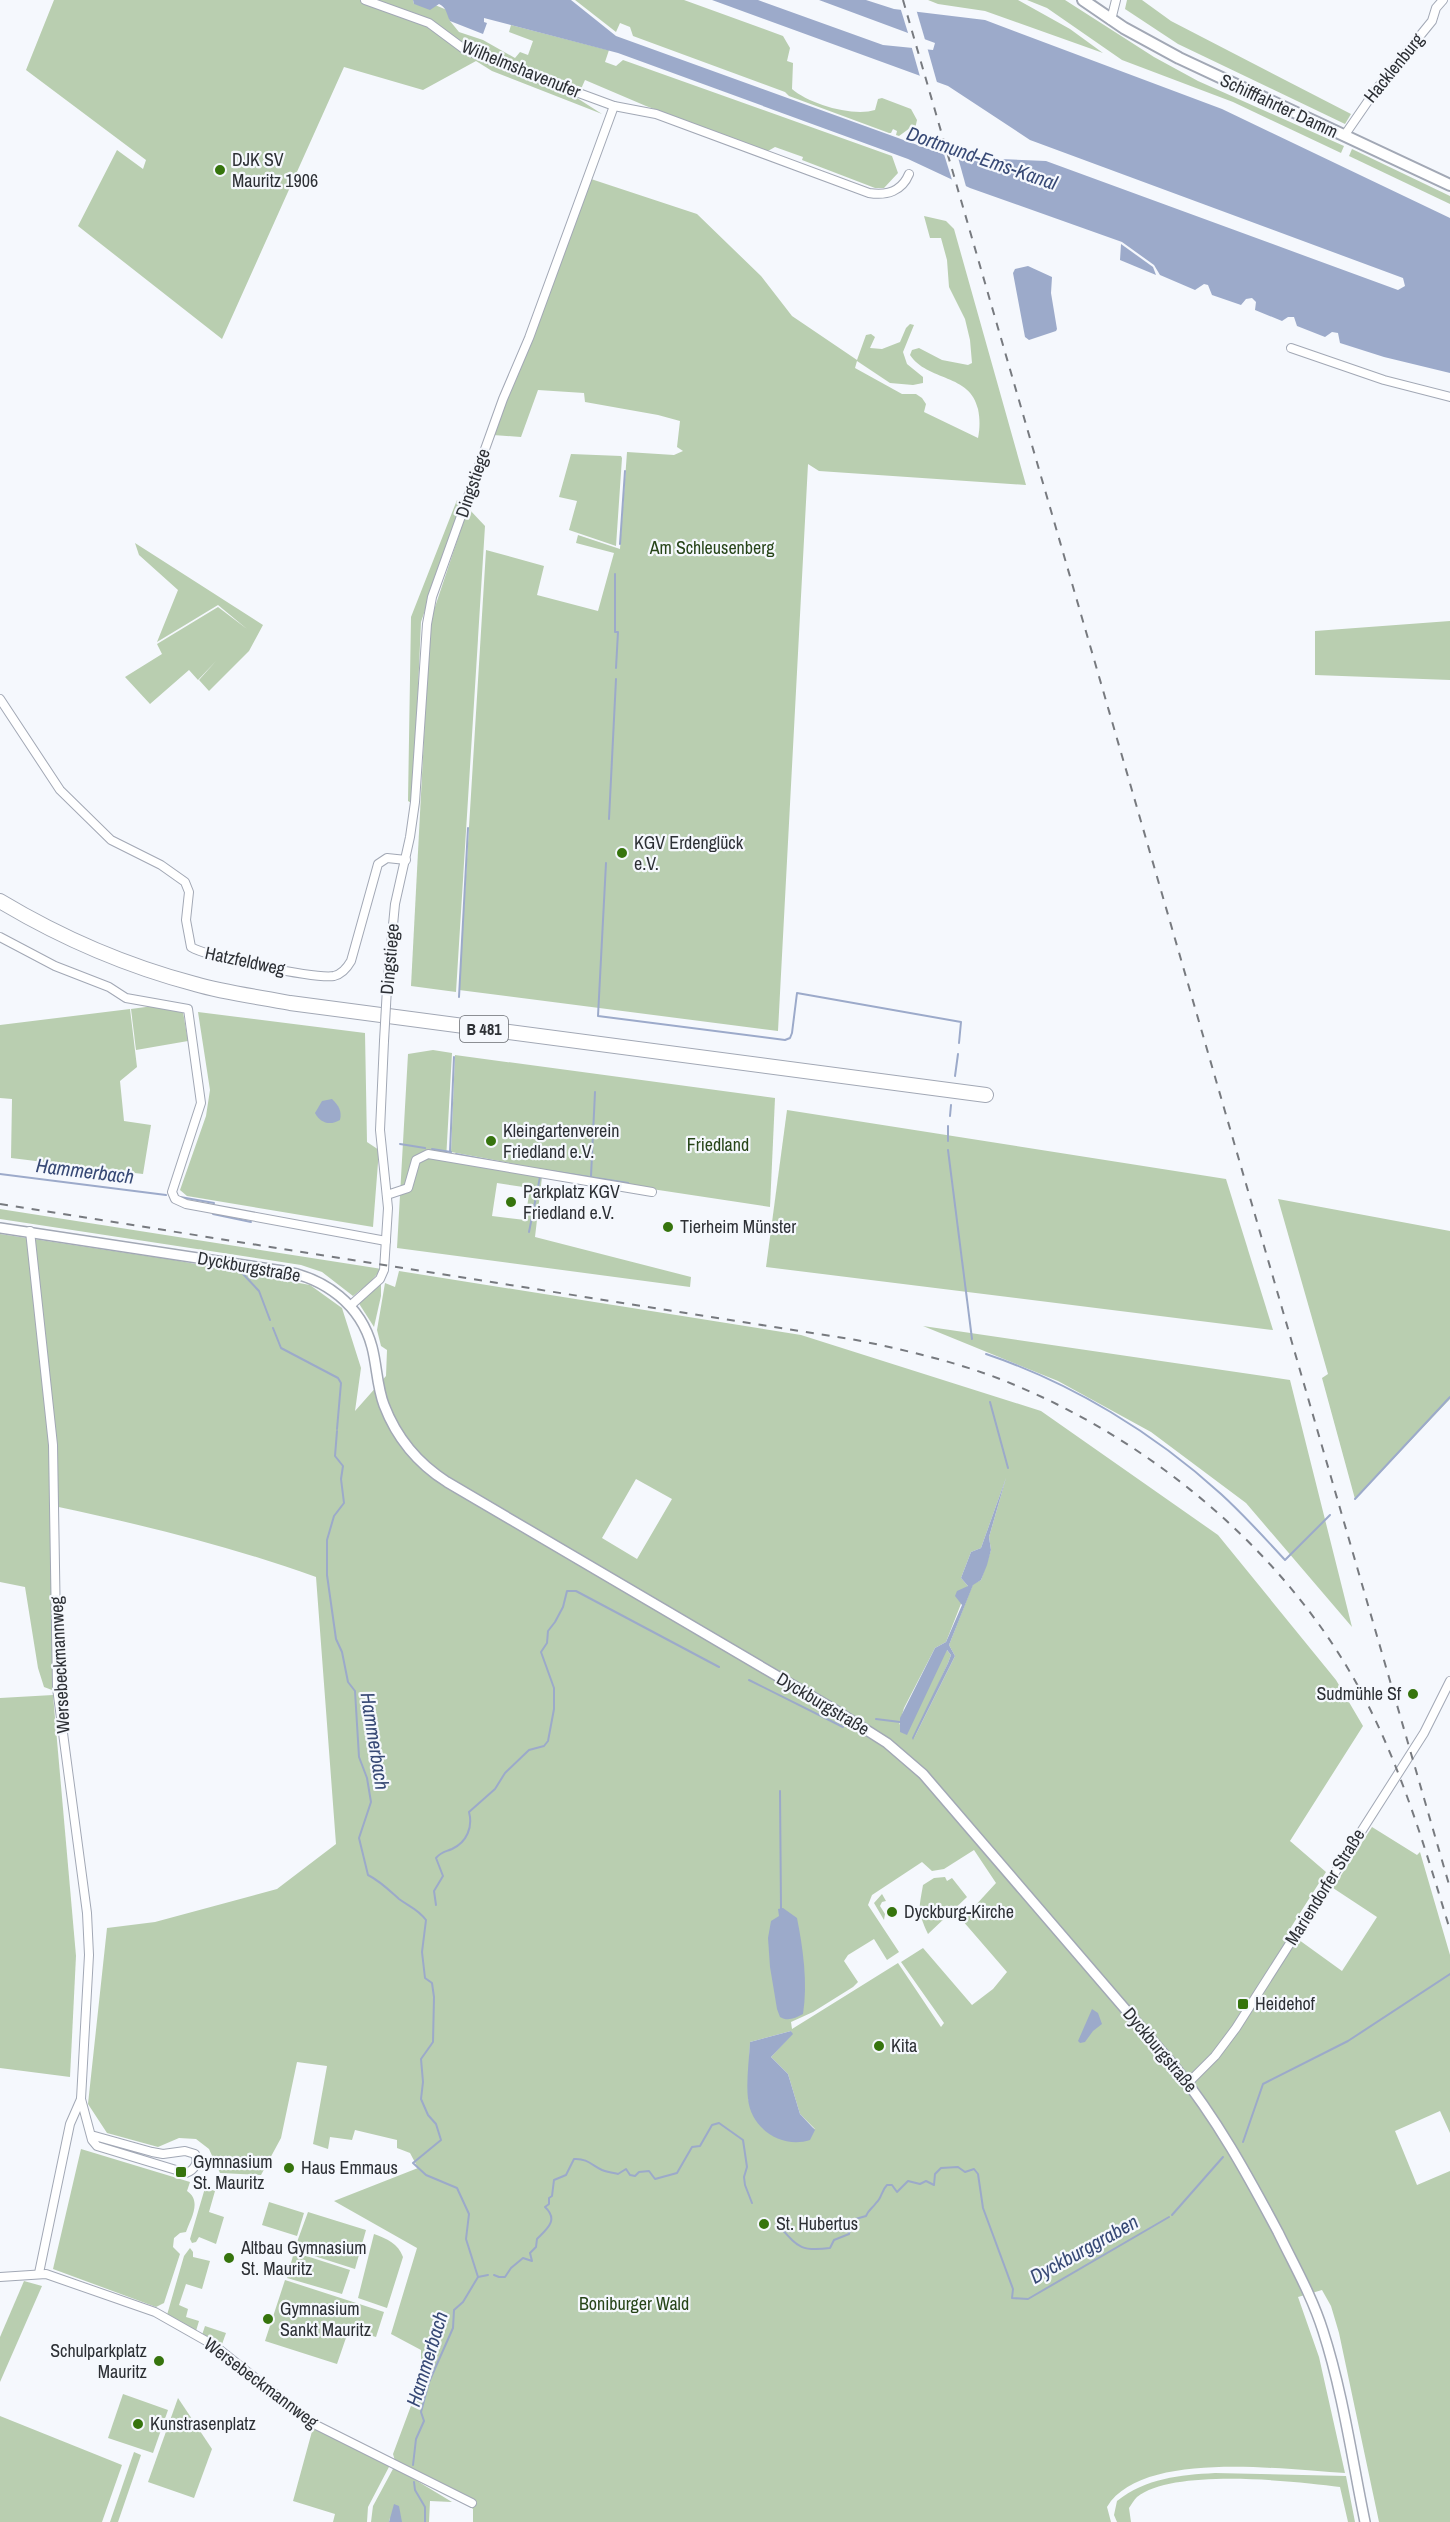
<svg xmlns="http://www.w3.org/2000/svg" width="1450" height="2522" font-family="'Archivo Narrow',sans-serif">
<style>
.green{fill:#b9ceb0;fill-rule:evenodd}
.water{fill:#9caaca}
.pier{fill:#f5f8fd}
.lines{fill:none;stroke-linecap:round;stroke-linejoin:round}
.stream{stroke:#9caaca;stroke-width:2}
.minor-casing{stroke:#a2a8b5;stroke-width:10}
.tertiary-casing{stroke:#a2a8b5;stroke-width:12}
.secondary-casing{stroke:#a2a8b5;stroke-width:14}
.trunk-casing{stroke:#a2a8b5;stroke-width:16}
.minor{stroke:#fff;stroke-width:8}
.tertiary{stroke:#fff;stroke-width:9}
.secondary{stroke:#fff;stroke-width:10}
.trunk{stroke:#fff;stroke-width:14}
.rail{stroke:#777a7f;stroke-width:2;stroke-dasharray:8 8;stroke-linecap:butt}
.minor-bridge-casing{stroke:#a2a8b5;stroke-width:10;stroke-linecap:butt}
.minor-bridge{stroke:#fff;stroke-width:8}
.poi-dot{fill:#36740d;stroke:#f5f8fd;stroke-width:2}
.labels{text-anchor:middle;stroke-width:4.5;stroke-linejoin:round;paint-order:stroke}
.shield{fill:#f5f8fd;stroke:#696c71;stroke-width:1.5}
.shield-label{font-size:16px;font-weight:bold;fill:#2d3035}
.street-label{font-size:18px;fill:#2d3035;stroke:#f5f8fd}
.poi-label{font-size:18px;fill:#2d3035;stroke:#f5f8fd;text-anchor:start}
.park-label{font-size:18px;fill:#274519;stroke:#f5f8fd}
.water-label{font-size:20px;font-style:italic;fill:#374975;stroke:#f5f8fd}
</style>
<rect width="100%" height="100%" fill="#f5f8fd"/>
<g class="green">
<polygon points="54,0 413,0 414,4 435,5 447,10 450,21 459,32 483,40 515,58 520,52 528,55 533,41 509,32 511,25 604,49 609,50 605,62 616,66 623,60 892,156 898,173 884,188 875,188 802,160 803,157 775,147 768,151 646,106 585,80 577,98 602,114 492,71 476,61 423,90 344,67 222,339 78,226 117,150 143,169 146,160 26,70"/>
<path d="M575,0H684L783,36L790,48L787,61L793,63L792,89C809,104 853,117 875,110L878,99L882,98L911,109L917,120L915,129L910,128L899,136L896,135L897,131L893,129L891,133H889L789,96L785,92L633,36L630,27L620,23L616,32Z"/>
<polygon points="928,0 1018,0 1070,29 1103,53 985,11 938,4"/>
<polygon points="1027,0 1065,0 1154,57 1198,81 1344,146 1341,153 1233,102 1122,60 1047,8"/>
<polygon points="1127,0 1142,0 1171,21 1351,114 1345,124 1178,44 1125,9"/>
<polygon points="1352,149 1450,196 1450,204 1349,156"/>
<path d="M591,179L697,214L761,276L792,316L857,360L866,335L871,334L875,337L870,348L882,349L900,342L906,328L910,324L914,325L903,352L907,364L923,377V383L913,385L890,383L857,361L855,368L902,394H916L922,398L926,404L924,412L978,438C980,428 980,419 978,409C971,374 927,381 910,355L912,350L919,348L942,360L968,365L972,363L970,340L965,319L949,287L947,260L941,238H930L924,216L946,221L954,229L1026,485L819,471L808,464L778,1031L459,990L486,550L544,566L537,595L598,611L614,553L576,543L578,535L620,549L627,452L674,455L683,451L677,447L680,421L658,415L585,402L584,393L538,390L521,437L493,435L556,277Z"/>
<polygon points="571,454 621,456 622,458 616,546 569,530 577,501 559,497"/>
<polygon points="457,500 461,504 421,622 413,804 408,801 411,617"/>
<polygon points="468,508 485,526 456,992 411,986 430,622"/>
<polygon points="135,543 263,625 249,651 209,691 199,680 216,661 198,680 189,670 150,704 125,677 162,654 157,644 218,607 247,629 218,605 157,642 178,590 139,555"/>
<polygon points="1450,621 1450,680 1315,675 1315,631"/>
<polygon points="153,1006 183,1012 188,1041 136,1050 131,1009"/>
<polygon points="130,1009 137,1067 120,1081 124,1121 151,1125 143,1174 11,1158 12,1099 0,1098 0,1025"/>
<polygon points="198,1012 365,1033 367,1142 379,1150 373,1227 187,1196 180,1190 206,1116 210,1090"/>
<path d="M433,1050L452,1053L446,1160L542,1177L535,1237L691,1277L690,1287L397,1248L408,1054ZM497,1183L530,1188L525,1220L492,1216Z"/>
<polygon points="455,1055 775,1098 770,1207 632,1186 451,1152"/>
<polygon points="787,1110 1226,1179 1273,1330 766,1267"/>
<polygon points="1278,1199 1450,1231 1450,1399 1355,1499 1322,1378 1328,1374"/>
<polygon points="0,1209 382,1269 368,1284 353,1296 322,1272 301,1265 0,1219"/>
<path d="M0,1234L174,1260L310,1285L342,1308L361,1368L355,1411L386,1376L387,1350L381,1346L377,1330L385,1283L395,1287L399,1271L801,1335L1041,1411L1218,1535L1336,1680L1363,1726L1290,1841L1326,1872L1288,1932L1342,1971L1377,1917L1333,1888L1372,1827L1417,1855L1420,1852L1450,1955V2133L1440,2111L1395,2131L1417,2185L1450,2171V2522H1379L1339,2333L1331,2306L1322,2290L1298,2297L1319,2357L1345,2473C1286,2470 1142,2449 1107,2507L1111,2522H473V2509L395,2461L393,2454L421,2379V2350L391,2334L417,2248L334,2201L418,2168L410,2153L397,2148V2140L355,2130L352,2140L330,2137L328,2149L313,2144L327,2066L297,2062L281,2138L261,2175L220,2173L209,2149L196,2139L179,2138L158,2147L107,2133L88,2104L107,1928L155,1922L277,1889L336,1844L316,1577C230,1546 143,1525 54,1506L52,1690L44,1687L38,1668L25,1587L0,1582ZM1006,1478L989,1537L991,1550L981,1580L973,1584L949,1645L955,1656L913,1740L948,1663L951,1655L946,1649L899,1725L904,1708L935,1648L946,1642L968,1586L961,1578L971,1552L981,1548ZM636,1479L672,1499L637,1559L602,1538ZM974,1850L996,1883L962,1920L1007,1972L993,1989L972,2005L923,1948L901,1962L944,2023L941,2027L898,1963L792,2029L791,2022L813,2012L853,1987L858,1982L844,1961L848,1955L874,1939L887,1960L899,1952L868,1905L872,1895L922,1862L932,1871L944,1869ZM791,2031L792,2034L771,2057L788,2074L800,2114L815,2129L748,2100L750,2042Z"/>
<polygon points="381,1284 381,1296 374,1327 358,1302"/>
<polygon points="923,1326 1290,1380 1352,1627 1246,1503 1151,1432 1058,1381"/>
<polygon points="53,1695 76,1956 70,2077 0,2068 0,1698"/>
<path d="M945,1877L947,1881L952,1878L967,1897L928,1934C917,1910 919,1909 923,1885L934,1878Z"/>
<polygon points="882,1894 886,1901 882,1902 880,1906 885,1914 884,1920 874,1903"/>
<path d="M81,2149L190,2182L187,2191C202,2201 191,2218 186,2232L180,2233L174,2238L173,2247L180,2254L164,2303L156,2307L53,2269Z"/>
<polygon points="205,2188 215,2191 209,2212 224,2217 216,2244 199,2237 196,2242 192,2243 190,2239"/>
<polygon points="269,2202 304,2213 297,2236 262,2225"/>
<polygon points="308,2212 366,2230 355,2269 308,2254 310,2247 297,2242"/>
<path d="M374,2234C387,2239 398,2243 403,2257L387,2308L358,2298Z"/>
<polygon points="190,2248 193,2252 193,2257 210,2261 202,2289 186,2284 179,2305 188,2309 186,2317 199,2321 196,2331 167,2315 184,2256"/>
<polygon points="294,2252 350,2270 342,2294 287,2278"/>
<polygon points="285,2280 384,2312 376,2337 349,2329 337,2364 265,2341"/>
<polygon points="24,2281 42,2286 0,2382 0,2337"/>
<polygon points="205,2326 226,2333 221,2347 202,2335"/>
<polygon points="123,2394 168,2410 153,2453 108,2438"/>
<polygon points="178,2398 212,2449 194,2498 148,2482"/>
<polygon points="0,2416 122,2465 102,2522 0,2522"/>
<polygon points="314,2424 390,2465 368,2507 367,2522 333,2522 335,2514 293,2501"/>
<polygon points="134,2452 141,2455 118,2522 110,2522"/>
<polygon points="394,2467 452,2502 430,2501 429,2522 400,2522 390,2518 389,2522 371,2522 373,2506"/>
<path d="M1215,2473L1346,2476L1355,2522H1348L1340,2487C1294,2481 1174,2468 1137,2497C1134,2500 1131,2505 1129,2508L1131,2522H1117L1114,2515L1117,2501C1146,2478 1180,2475 1215,2473Z"/>
</g>
<g class="water">
<path d="M413,0H571L616,36L923,147L952,157L1046,161L1398,290L1405,286L1403,278L1030,140L948,86L712,0H758L883,45L933,50L935,43L819,0H866L894,9L985,20L1222,109L1450,218V373L1384,357L1340,343L1338,333L1332,332L1325,337L1297,326L1294,317H1288L1282,321L1255,310L1256,302L1252,298L1246,299L1241,305L1212,295L1208,285L1204,284L1195,290L1160,275L1154,265L1122,242L970,188L908,159L618,53L484,18V22L487,23L483,34L450,21C446,13 447,8 439,4L430,10L414,4Z"/>
<polygon points="1121,244 1153,267 1156,275 1120,260"/>
<polygon points="1028,266 1052,277 1051,293 1057,329 1056,331 1029,340 1025,337 1013,273 1015,269"/>
<path d="M332,1099C339,1106 342,1111 340,1120C330,1126 320,1123 315,1113L322,1101Z"/>
<polygon points="1006,1478 989,1537 991,1550 987,1565 981,1580 973,1585 949,1645 955,1656 913,1740 912,1738 948,1663 951,1655 947,1650 907,1735 900,1732 900,1718 935,1648 946,1642 962,1605 955,1596 957,1591 968,1586 961,1578 971,1552 981,1548"/>
<path d="M783,1908L797,1918C803,1948 808,1983 803,2014C795,2018 788,2022 780,2017L777,2009L770,1967L768,1938L771,1921L779,1916L778,1909Z"/>
<polygon points="1092,2009 1098,2013 1102,2024 1093,2031 1085,2042 1080,2043 1078,2041"/>
<path d="M791,2031L793,2034L771,2057L788,2074L800,2114L815,2130L810,2140C782,2149 751,2129 748,2099C746,2081 749,2061 750,2042Z"/>
<polygon points="394,2504 399,2506 402,2522 389,2522"/>
</g>
<g class="pier">
<polygon points="900,7 916,9 926,43 909,36"/>
<polygon points="911,45 927,47 938,86 921,80"/>
<polygon points="943,151 957,154 967,190 953,183"/>
</g>
<g class="lines">
<g class="stream">
<polyline points="620,544 625,471"/>
<polyline points="615,574 615,632 618,632 616,668"/>
<polyline points="609,819 616,679"/>
<polyline points="606,863 598,1016 785,1040 790,1038 792,1033 797,993 961,1022 959,1043"/>
<polyline points="459,997 468,828"/>
<polyline points="955,1076 958,1054"/>
<polyline points="950,1116 951,1105"/>
<polyline points="948,1141 948,1126"/>
<polyline points="400,1144 425,1148"/>
<polyline points="432,1149 451,1152"/>
<polyline points="948,1150 972,1339"/>
<polyline points="450,1152 454,1057"/>
<polyline points="456,1154 530,1168"/>
<polyline points="551,1171 628,1183"/>
<polyline points="0,1174 166,1195"/>
<polyline points="591,1176 595,1092"/>
<polyline points="180,1197 214,1203"/>
<polyline points="213,1214 251,1222"/>
<polyline points="529,1232 540,1177"/>
<polyline points="243,1274 259,1291 270,1320"/>
<polyline points="273,1328 281,1348 338,1378 341,1383 337,1429"/>
<path d="M986,1354C1072,1383 1154,1433 1221,1494C1244,1515 1264,1537 1285,1560L1330,1515"/>
<polyline points="990,1402 1008,1468"/>
<path d="M337,1431L335,1456L343,1466L341,1479L344,1503L334,1516L327,1540V1575L336,1639L342,1652L348,1682L355,1691L359,1757L367,1778L371,1802L359,1838L368,1875C380,1881 389,1890 399,1899C410,1907 418,1909 426,1920L422,1952L425,1978L432,1983L434,1997L433,2042L421,2059L423,2082L421,2099L428,2115L436,2124L441,2140L413,2163L426,2175L457,2188L469,2214L466,2239L478,2277L463,2302L454,2310L453,2328L429,2382L421,2412L424,2421L416,2439L413,2465"/>
<polyline points="1355,1499 1450,1397"/>
<polyline points="749,1680 843,1727"/>
<polyline points="876,1719 900,1722"/>
<polyline points="780,1791 781,1909"/>
<path d="M436,1905L434,1891L443,1876L436,1858C442,1851 445,1852 452,1849C467,1842 473,1827 469,1812L495,1789L505,1773L529,1750L544,1746L548,1741L554,1709V1688L541,1652L547,1643L548,1631L555,1622L563,1607L567,1591H576L719,1667"/>
<polyline points="1243,2142 1263,2084 1348,2041 1450,1974"/>
<polyline points="1172,2215 1223,2157"/>
<path d="M779,2226C798,2247 801,2252 830,2248L834,2240L849,2234L852,2220L866,2216C869,2209 872,2209 876,2203C882,2198 881,2191 887,2185H892L897,2192L908,2181L920,2184L926,2181L934,2185L935,2174L941,2168L958,2167L965,2172L974,2169L978,2174L983,2208L1013,2289L1012,2298L1028,2299L1169,2217"/>
<path d="M494,2275L499,2277H505L511,2268L523,2258L532,2261L530,2253L536,2247L537,2239C547,2229 559,2220 545,2207L549,2204V2198L552,2196L554,2180L566,2175L574,2159C587,2158 593,2166 602,2170C607,2172 614,2173 618,2174L626,2169L630,2175L635,2176L639,2172L649,2171L655,2179L677,2173L692,2147L700,2146L712,2125L719,2123L743,2140L747,2167L744,2177L745,2185L752,2203"/>
<polyline points="478,2277 488,2275"/>
<polyline points="414,2482 415,2490 425,2507 425,2522"/>
</g>
<defs>
<g id="minor">
<path d="M365,0L429,23L464,49L511,68L614,106L656,114L869,193C887,196 902,191 909,174"/>
<polyline points="1111,20 1116,0"/>
<polyline points="1344,136 1375,91 1432,21 1436,8 1443,0"/>
<polyline points="1291,348 1384,380 1450,397"/>
<path d="M0,699L60,790L111,840L161,865L185,882L189,892L186,920L191,947C207,957 316,979 334,976C342,974 347,968 351,961L378,864L387,858L406,860"/>
<polyline points="0,937 55,966 109,987 126,998 188,1009 201,1103 172,1192 175,1199 186,1204 386,1241"/>
<polyline points="387,988 395,904 410,837 415,802 427,624 432,597 503,399 529,338 614,106"/>
<polyline points="387,1195 408,1188 416,1160 428,1154 652,1192"/>
<polyline points="30,1231 53,1445 57,1688 87,1913 89,1955 81,2099 70,2124 39,2273"/>
<polyline points="350,1306 380,1279 384,1270 388,1208 380,1130 384,1041"/>
<polyline points="1188,2083 1215,2056 1236,2028 1424,1733 1450,1681"/>
<path d="M81,2099L92,2140L97,2146L186,2173C195,2170 199,2162 195,2154L185,2151L163,2154L152,2152L91,2135"/>
<polyline points="0,2277 46,2274 155,2312 215,2346 312,2423 472,2503"/>
</g>
<path id="tertiary" d="M0,1228L283,1271C325,1278 361,1305 372,1347C377,1366 377,1387 384,1405C397,1439 417,1463 447,1482L835,1710L887,1743L923,1774L1175,2067C1217,2119 1247,2174 1278,2232C1294,2265 1312,2296 1323,2331C1343,2393 1352,2459 1365,2522"/>
<polyline id="secondary" points="1083,0 1124,28 1179,58 1450,185"/>
<path id="trunk" d="M0,901C60,937 127,966 195,984C226,993 259,997 290,1003L986,1095"/>
</defs>
<use href="#minor" class="minor-casing"/>
<use href="#tertiary" class="tertiary-casing"/>
<use href="#secondary" class="secondary-casing"/>
<use href="#trunk" class="trunk-casing"/>
<use href="#minor" class="minor"/>
<use href="#tertiary" class="tertiary"/>
<use href="#secondary" class="secondary"/>
<use href="#trunk" class="trunk"/>
<g class="rail">
<polyline points="903,0 1450,1888"/>
<path d="M0,1204L856,1340C905,1350 953,1361 1000,1379C1138,1433 1266,1535 1344,1662C1395,1745 1422,1838 1450,1930"/>
</g>
<defs>
<polyline id="minor-bridge" points="384,1041 387,988"/>
</defs>
<use href="#minor-bridge" class="minor-bridge-casing"/>
<use href="#minor-bridge" class="minor-bridge"/>
</g>
<g class="poi-dot">
<circle cx="220" cy="170" r="6"/>
<circle cx="622" cy="853" r="6"/>
<circle cx="491" cy="1141" r="6"/>
<circle cx="511" cy="1202" r="6"/>
<circle cx="668" cy="1227" r="6"/>
<circle cx="1413" cy="1694" r="6"/>
<circle cx="892" cy="1912" r="6"/>
<rect x="1237" y="1998" width="12" height="12" rx="3"/>
<circle cx="879" cy="2046" r="6"/>
<circle cx="289" cy="2168" r="6"/>
<rect x="175" y="2166" width="12" height="12" rx="3"/>
<circle cx="764" cy="2224" r="6"/>
<circle cx="229" cy="2258" r="6"/>
<circle cx="268" cy="2319" r="6"/>
<circle cx="159" cy="2361" r="6"/>
<circle cx="138" cy="2424" r="6"/>
</g>
<g class="labels">
<rect class="shield" x="460" y="1016" width="48" height="26" rx="4.5"/>
<g class="shield-label">
<text x="484" y="1035">B 481</text>
</g>
<g class="street-label">
<text transform="translate(1394 68) rotate(-51)" y="6">Hacklenburg</text>
<text transform="translate(521 69) rotate(22)" y="6">Wilhelmshavenufer</text>
<text transform="translate(1279 106) rotate(25)" y="6">Schifffahrter Damm</text>
<text transform="translate(473 483) rotate(-71)" y="6">Dingstiege</text>
<text transform="translate(390 959) rotate(-85)" y="6">Dingstiege</text>
<text transform="translate(245 961) rotate(12)" y="6">Hatzfeldweg</text>
<text transform="translate(249 1267) rotate(10)" y="6">Dyckburgstraße</text>
<text transform="translate(60 1665) rotate(-93)" y="6">Wersebeckmannweg</text>
<text transform="translate(823 1704) rotate(31)" y="6">Dyckburgstraße</text>
<text transform="translate(1325 1887) rotate(-58)" y="6">Mariendorfer Straße</text>
<text transform="translate(1160 2050) rotate(50)" y="6">Dyckburgstraße</text>
<text transform="translate(261 2383) rotate(37)" y="6">Wersebeckmannweg</text>
</g>
<g class="poi-label">
<text x="232" y="166">DJK SV<tspan x="232" dy="21">Mauritz 1906</tspan></text>
<text x="634" y="849">KGV Erdenglück<tspan x="634" dy="21">e.V.</tspan></text>
<text x="503" y="1137">Kleingartenverein<tspan x="503" dy="21">Friedland e.V.</tspan></text>
<text x="523" y="1198">Parkplatz KGV<tspan x="523" dy="21">Friedland e.V.</tspan></text>
<text x="680" y="1233">Tierheim Münster</text>
<text x="1401" y="1700" text-anchor="end">Sudmühle Sf</text>
<text x="904" y="1918">Dyckburg-Kirche</text>
<text x="1255" y="2010">Heidehof</text>
<text x="891" y="2052">Kita</text>
<text x="193" y="2168">Gymnasium<tspan x="193" dy="21">St. Mauritz</tspan></text>
<text x="301" y="2174">Haus Emmaus</text>
<text x="776" y="2230">St. Hubertus</text>
<text x="241" y="2254">Altbau Gymnasium<tspan x="241" dy="21">St. Mauritz</tspan></text>
<text x="280" y="2315">Gymnasium<tspan x="280" dy="21">Sankt Mauritz</tspan></text>
<text x="147" y="2357" text-anchor="end">Schulparkplatz<tspan x="147" dy="21">Mauritz</tspan></text>
<text x="150" y="2430">Kunstrasenplatz</text>
</g>
<g class="park-label">
<text x="712" y="554">Am Schleusenberg</text>
<text x="718" y="1151">Friedland</text>
<text x="634" y="2310">Boniburger Wald</text>
</g>
<g class="water-label">
<text transform="translate(982 158) rotate(19)" y="7">Dortmund-Ems-Kanal</text>
<text transform="translate(85 1171) rotate(7)" y="7">Hammerbach</text>
<text transform="translate(375 1741) rotate(81)" y="7">Hammerbach</text>
<text transform="translate(1084 2249) rotate(-29)" y="7">Dyckburggraben</text>
<text transform="translate(427 2359) rotate(-73)" y="7">Hammerbach</text>
</g>
</g>
</svg>
